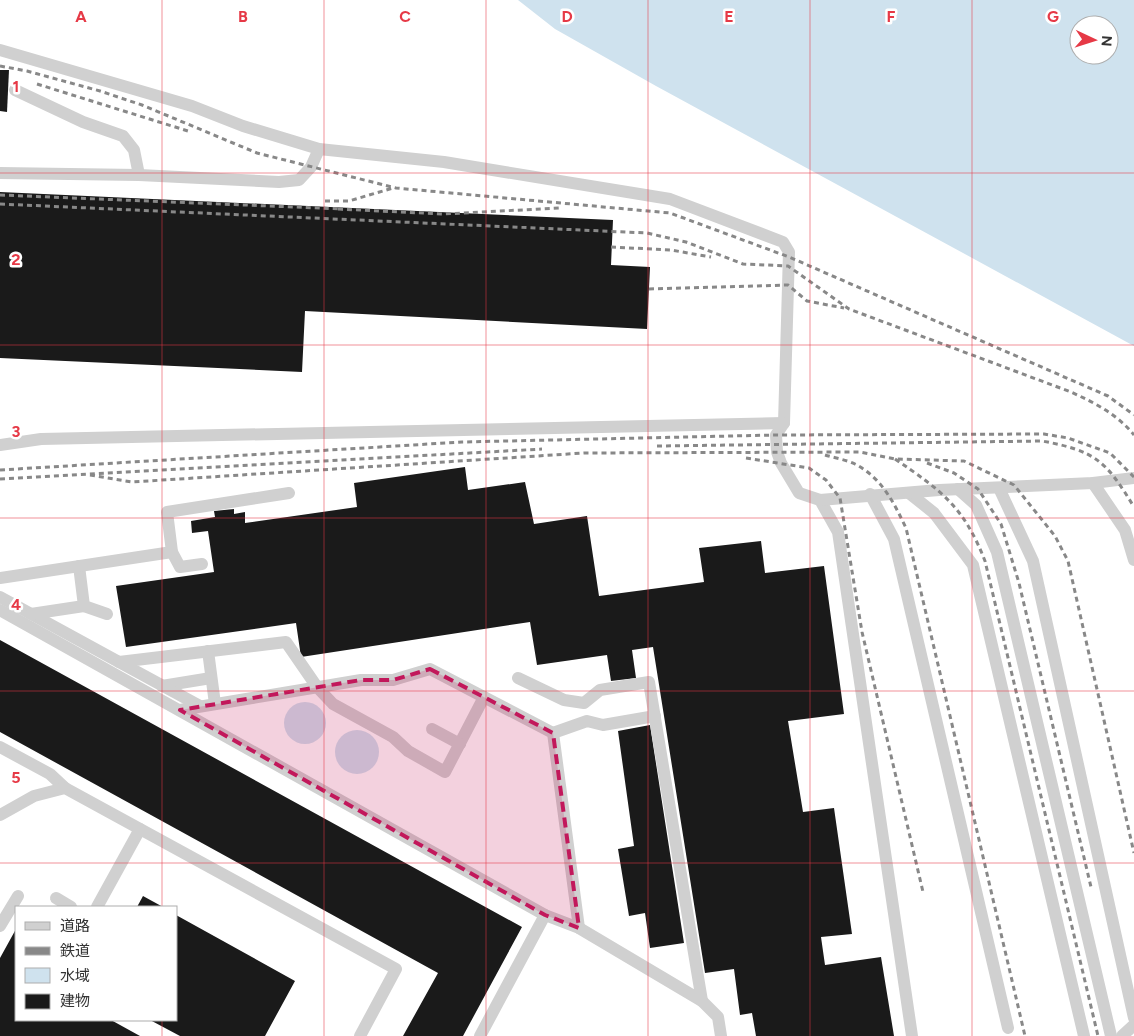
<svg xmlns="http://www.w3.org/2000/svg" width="1134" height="1036" font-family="Figtree,'Noto Sans JP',sans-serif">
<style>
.water{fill:#cfe2ee;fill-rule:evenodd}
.building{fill:#1a1a1a}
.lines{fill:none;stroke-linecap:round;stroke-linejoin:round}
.minor{stroke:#d0d0d0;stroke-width:12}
.rail{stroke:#888;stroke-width:3;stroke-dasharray:5 4;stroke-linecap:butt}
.marked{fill:#c2185b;fill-opacity:0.2;stroke:#c2185b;stroke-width:4;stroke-dasharray:10 6;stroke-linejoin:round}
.grid{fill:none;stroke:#e63946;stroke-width:1;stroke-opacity:0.55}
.grid-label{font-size:16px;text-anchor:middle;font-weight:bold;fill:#e63946;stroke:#fff;stroke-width:5;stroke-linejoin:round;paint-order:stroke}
</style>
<rect width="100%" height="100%" fill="#fff"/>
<g class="water">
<path d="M518,0H1134V346L656,86L555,29ZM1079,25H1109V55H1079Z"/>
<circle cx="305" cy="723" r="21"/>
<circle cx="357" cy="752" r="22"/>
</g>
<g class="building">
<polygon points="0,70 9,70 7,112 0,111"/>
<polygon points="0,192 613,220 611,265 650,267 647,329 305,311 302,372 0,358"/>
<polygon points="465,467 468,490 525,482 534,524 587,516 599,596 704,582 699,548 761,541 765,573 824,566 844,714 788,721 803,812 834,808 852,934 821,937 825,965 881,957 894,1036 756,1036 752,1013 740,1015 734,969 705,973 653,647 632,650 636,678 611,681 607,655 537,665 530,622 301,657 296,623 126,647 116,586 214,572 208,531 192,533 191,521 215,517 214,511 234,509 234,514 245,512 245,523 357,507 354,483"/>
<polygon points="0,640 522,927 463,1036 403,1036 438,973 0,732"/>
<polygon points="650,725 684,943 650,948 645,913 629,916 618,849 634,846 618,731"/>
<polygon points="143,896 163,907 137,907"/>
<polygon points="176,915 295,981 265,1036 180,1036 150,1020 176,1020"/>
<polygon points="16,929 16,1020 111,1020 140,1036 0,1036 0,958"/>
</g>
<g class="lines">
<g class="minor">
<polyline points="0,50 192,106 243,126 319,149 444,162 670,199 783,242 789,252 784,423 776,435 777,452 781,463 799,493 820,500 838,532 912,1036"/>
<polyline points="15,90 83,122 123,136 134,150 139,175"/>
<polyline points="0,173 139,175 279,182 299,180 311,167 319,149"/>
<polyline points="0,445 41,439 784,423"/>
<polyline points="1093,483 1125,530 1134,560"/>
<polyline points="999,488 1033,561 1134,1018"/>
<polyline points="958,489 976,505 997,552 1111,1036"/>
<polyline points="909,493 934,513 973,565 1084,1036"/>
<polyline points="870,494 894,539 1008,1028"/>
<polyline points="820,500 939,490 1093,483 1134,478"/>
<polyline points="202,564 180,567 172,552 167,512 289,493"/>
<polyline points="79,566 84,606 107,614"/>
<polyline points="0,578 172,552"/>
<polyline points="0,597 119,662"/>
<polyline points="0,610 545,915 579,928 702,1001 718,1017 721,1036"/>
<polyline points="31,614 84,606"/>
<polyline points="208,651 215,704"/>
<polyline points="518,678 564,700 584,703 600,690 649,682 702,1001"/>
<polyline points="162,686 211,678"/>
<polyline points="200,706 119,662 286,642 317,687 333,704 393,737 408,751 445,772 484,697"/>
<polyline points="180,710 361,680 393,680 430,669 553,733 579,928"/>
<polyline points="432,729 460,744"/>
<polyline points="553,733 587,721 603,725 655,716"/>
<polyline points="0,747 50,774 65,788"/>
<polyline points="0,815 34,796 65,788 396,969 360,1036"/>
<polyline points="56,898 71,907"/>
<polyline points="97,907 140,829"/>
<polyline points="0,926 18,896"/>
<polyline points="480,1036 545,915"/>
<polyline points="1122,1036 1134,1025"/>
</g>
<g class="rail">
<polyline points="0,66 27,71 100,91 142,105 257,153 396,188 670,213 789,257 1108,396 1134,415"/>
<polyline points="37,84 188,131"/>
<polyline points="0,195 343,209"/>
<polyline points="325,201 349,201 393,188"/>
<path d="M0,204L647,233L686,242L743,264L788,266L849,309L1071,392C1095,403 1117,414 1134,435"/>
<polyline points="338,209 443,214 560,208"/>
<polyline points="611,247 671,250 711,257"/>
<polyline points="649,289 788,285 807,301 844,308"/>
<path d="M657,446L1042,441C1096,451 1106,461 1134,507"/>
<path d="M825,455C835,458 847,460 855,464C882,478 894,503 906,528L1025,1036"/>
<polyline points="746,458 809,468 826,480 840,498 862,632 923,892"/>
<path d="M895,459C942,491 964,507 985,561L1098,1036"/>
<polyline points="927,463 954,473 978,489 1001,524 1019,583 1091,887"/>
<polyline points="0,470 462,442 776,435 1044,434 1068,438 1110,453 1134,477"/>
<polyline points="90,475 132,482 584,453 860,452 895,459 964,461 1014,485 1055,536 1068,561 1134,853"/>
<polyline points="0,479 542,449"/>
</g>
</g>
<path class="marked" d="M430,669L553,733L579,928L545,915L180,710L361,680H393Z"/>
<path class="grid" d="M162,0V907M324,0V1036M486,0V1036M648,0V1036M810,0V1036M972,0V1036M0,173H1134M0,345H1134M0,518H1134M0,691H1134M0,863H1134M162,1020V1036"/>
<g class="grid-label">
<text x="81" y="22">A</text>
<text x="243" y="22">B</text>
<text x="405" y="22">C</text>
<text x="567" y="22">D</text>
<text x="729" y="22">E</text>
<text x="891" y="22">F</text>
<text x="1053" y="22">G</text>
<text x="16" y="92">1</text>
<text x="16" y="265">2</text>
<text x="16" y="437">3</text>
<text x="16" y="610">4</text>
<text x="16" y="783">5</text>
</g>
<rect x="15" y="906" width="162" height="115" fill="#ffffff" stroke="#adadad"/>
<rect x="25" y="922" width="25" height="8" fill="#d0d0d0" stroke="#adadad"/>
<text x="60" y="931" font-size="15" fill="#333333">道路</text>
<rect x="25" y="947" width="25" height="8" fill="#888888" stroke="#adadad"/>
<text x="60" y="956" font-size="15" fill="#333333">鉄道</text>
<rect x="25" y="968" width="25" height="15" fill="#cfe2ee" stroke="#adadad"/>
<text x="60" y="981" font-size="15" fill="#333333">水域</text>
<rect x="25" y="994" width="25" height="15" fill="#1a1a1a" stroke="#adadad"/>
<text x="60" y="1006" font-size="15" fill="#333333">建物</text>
<g transform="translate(1094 40) rotate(94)"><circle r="24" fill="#ffffff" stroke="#adadad"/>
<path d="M0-4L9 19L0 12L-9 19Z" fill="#e63946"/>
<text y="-8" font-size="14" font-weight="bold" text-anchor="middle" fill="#333333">N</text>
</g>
</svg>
